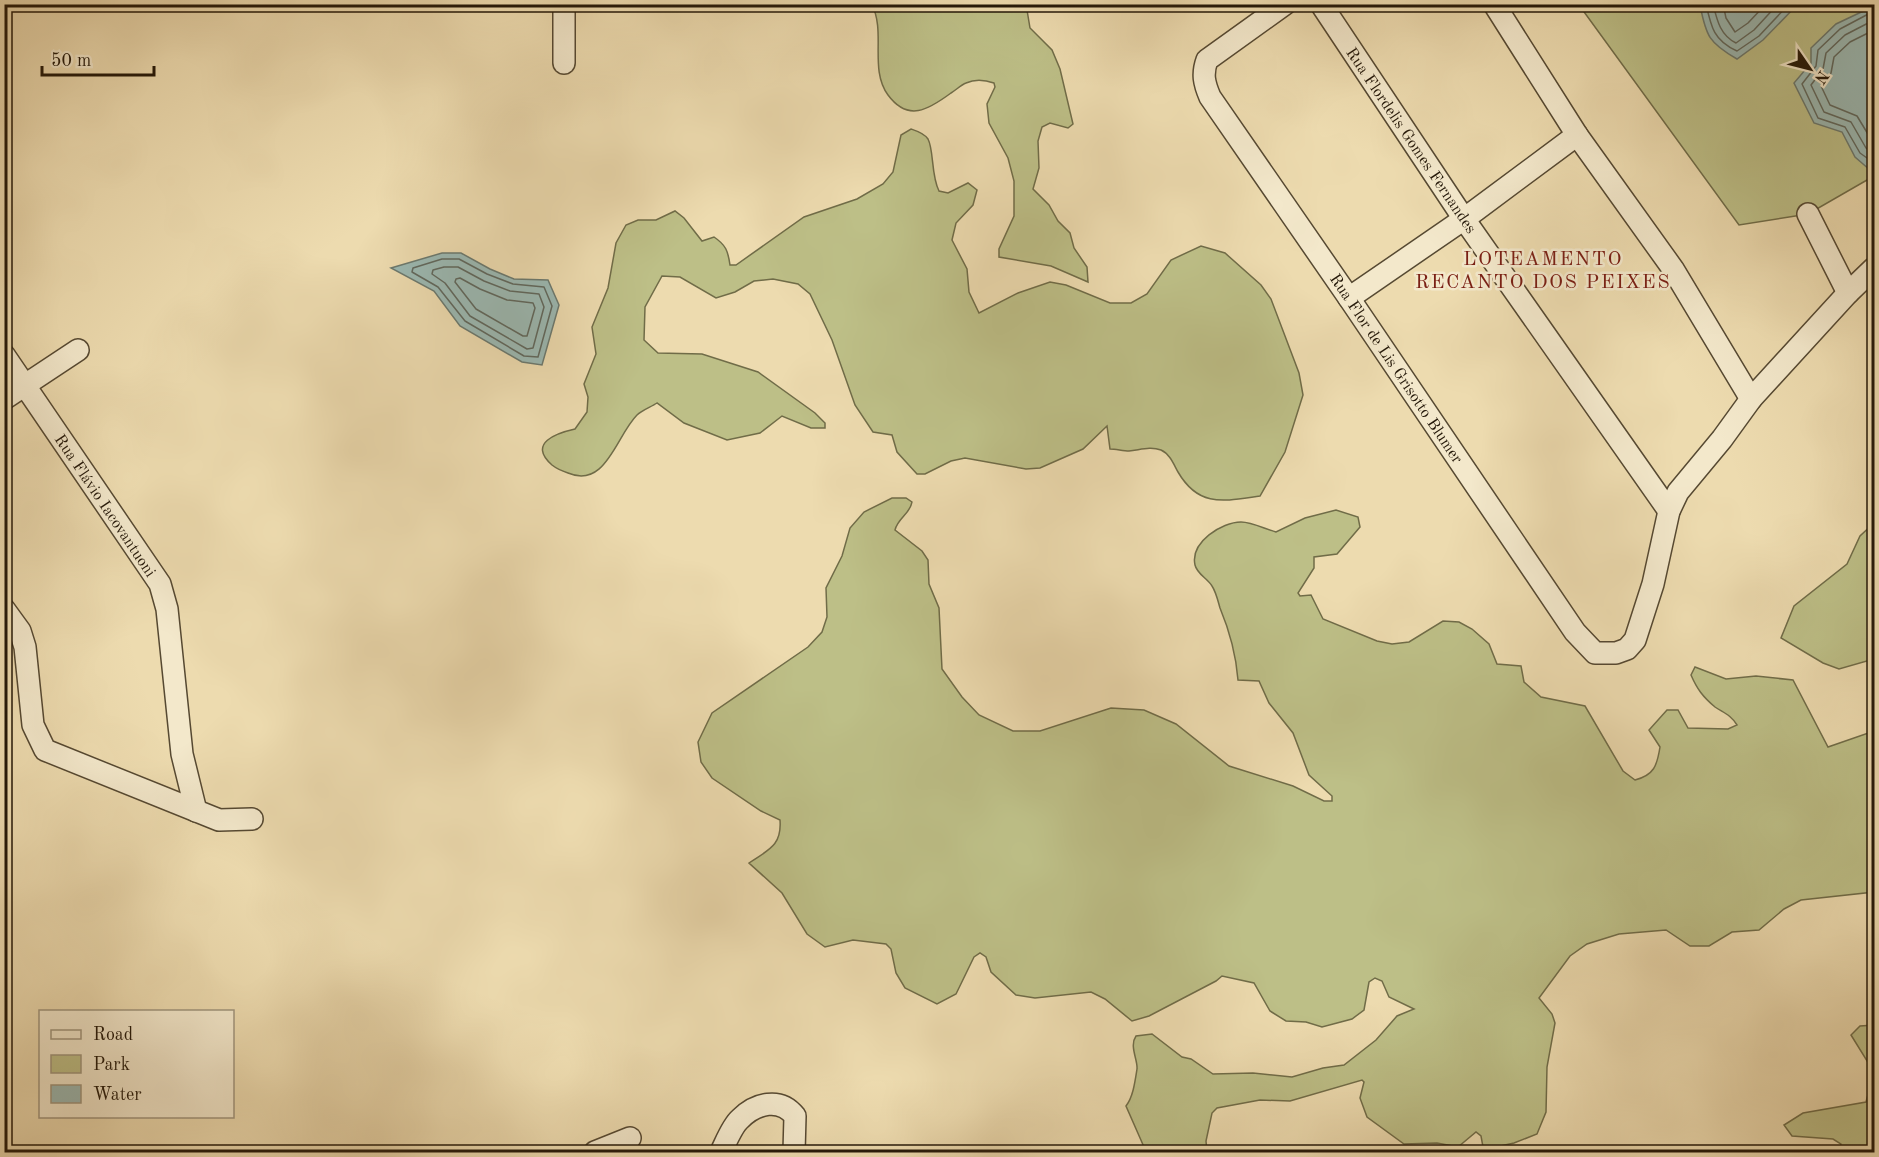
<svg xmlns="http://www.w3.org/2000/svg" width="1879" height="1157" font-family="'Old Standard TT',serif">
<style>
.green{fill:#bdbf87;stroke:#706c48;stroke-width:1.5}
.water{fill:#9bb9b3;stroke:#6b796f;stroke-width:1.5}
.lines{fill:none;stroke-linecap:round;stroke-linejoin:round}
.shore{stroke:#60685e;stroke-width:1.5}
.minor-casing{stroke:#564932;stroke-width:24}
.minor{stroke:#f3e8cb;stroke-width:21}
.labels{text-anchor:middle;stroke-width:5;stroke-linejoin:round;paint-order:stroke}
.street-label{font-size:16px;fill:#241809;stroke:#f3e8cb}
.quarter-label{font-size:20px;letter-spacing:1.5px;fill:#7a1f14;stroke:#f3e8cb}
</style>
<rect width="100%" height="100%" fill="#eddbaf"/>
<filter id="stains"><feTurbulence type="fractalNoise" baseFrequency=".00333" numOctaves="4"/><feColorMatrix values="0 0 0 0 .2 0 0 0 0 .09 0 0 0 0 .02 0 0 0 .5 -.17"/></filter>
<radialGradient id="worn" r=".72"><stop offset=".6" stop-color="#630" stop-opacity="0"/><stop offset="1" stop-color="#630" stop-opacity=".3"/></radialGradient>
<g class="green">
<path d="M1022,5L1027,10L1030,28L1052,50L1060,69L1073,124L1068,128L1050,123L1042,127L1038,141L1039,168L1033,189L1049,205L1058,221L1070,233L1074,248L1087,267L1088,282L1051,266L999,257V249L1014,216V181L1008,158L989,123L987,104L995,87L994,83C985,80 975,79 966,83C961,85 956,90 951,93C928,110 908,122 888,95C869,69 886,32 872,5Z"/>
<polygon points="1579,5 1874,5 1874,176 1808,214 1739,225"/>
<path d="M911,129C917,131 924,133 928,139C934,150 931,176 939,191L948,193L968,183L977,190L973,205L956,223L952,240L967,269L969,292L979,313L1018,293L1050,282L1066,285L1110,303H1131L1147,294L1171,260L1201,246L1225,253L1261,285L1271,299L1299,373L1303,395L1285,452L1260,496C1224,501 1199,508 1178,472C1174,465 1170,454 1161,450C1150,446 1140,450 1129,451C1123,451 1116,449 1110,449L1107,426L1083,449L1040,468L1026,469L965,458L951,461L925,474H917L897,452L892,435L873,432L855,405L832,340L810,294L798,284L773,279L754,281L735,292L716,298L680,277L662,276L645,307L644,340L658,353L702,354L758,372L815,413L825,423V428H811L782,416L760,433L727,440L684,423L657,403C651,407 642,410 637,415C616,436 606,489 568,473C562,471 557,469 552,465C527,443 557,433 575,429L587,412L588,397L584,384L596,354L592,327L608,288L616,243L626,225L638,220H656L675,211L684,218L702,241L714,237C726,245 728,251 730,265H736L804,217L857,199L883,184L893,172L901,135Z"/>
<path d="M892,498H906L912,502C910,514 898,518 895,530L922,551L928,560L929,584L939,608L942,669L962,697L979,715L1013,731H1040L1111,708L1144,710L1176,724L1229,766L1293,786L1324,801H1332V796L1309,775L1293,733L1269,703L1259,681L1238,680C1236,654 1230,632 1220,608C1218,601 1216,592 1212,586C1207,578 1197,574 1195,565C1190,542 1222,522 1241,522C1252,522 1265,529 1276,532L1305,518L1336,510L1358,517L1360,527L1337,554L1314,557V568L1298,593L1300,596L1311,595L1323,619L1377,641L1392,644L1409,642L1443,621L1459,622L1472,629L1489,644L1497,664L1521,666L1524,682L1541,697L1585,706L1623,771L1635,780C1654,775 1657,766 1660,747L1649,730L1667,710H1678L1688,728L1728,729L1737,725C1731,715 1724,713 1715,707C1703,697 1697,689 1691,675L1695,667L1726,679L1756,676L1793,680L1828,747L1874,731V892L1801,900L1784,909L1759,930L1732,932L1709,946H1690L1666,930L1619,934L1587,944L1570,956L1539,998L1552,1014L1555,1023L1547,1067L1546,1112L1537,1134L1514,1143L1487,1149L1483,1147L1481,1136L1476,1132L1458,1147L1437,1143L1404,1144L1367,1117L1360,1098L1364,1082L1362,1080L1290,1101L1260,1100L1217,1108L1212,1113L1206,1141L1207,1152H1143L1144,1147L1126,1106C1133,1097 1135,1082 1137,1069C1138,1060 1129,1046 1136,1036L1152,1034L1182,1057L1191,1059L1213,1074L1253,1073L1292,1077L1323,1068L1344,1065L1376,1040L1397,1016L1414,1009L1389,997L1382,981L1375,978L1369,982L1364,1010L1352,1019L1322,1027L1306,1022L1286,1021L1270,1011L1254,983L1222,976L1216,981L1149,1016L1132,1021L1105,999L1091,992L1035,998L1016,995L991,972L986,957L980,953L974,957L956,994L937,1004L905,988L896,973L891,949L886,944L853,940L825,947L807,934L782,893L749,863C768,850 782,846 780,820L761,811L712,778L701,762L698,742L712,713L808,647L822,632L827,617L826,588L842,556L850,528L864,512Z"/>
<polygon points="1874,523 1874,659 1839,669 1823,663 1781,638 1794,606 1847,564 1860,536"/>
<polygon points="1874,1025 1874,1152 1839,1152 1841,1144 1833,1139 1792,1136 1784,1125 1803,1113 1866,1102 1874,1072 1851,1035 1860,1026"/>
</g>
<g class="water">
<path d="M1700,5V4L1797,5L1763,40L1737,59C1709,43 1706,36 1700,5Z"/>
<polygon points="1874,6 1874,169 1870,170 1855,157 1842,132 1814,123 1794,83 1811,63 1811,48 1836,24"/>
<polygon points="442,253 461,253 490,269 514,279 548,280 559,305 542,365 522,362 460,326 434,291 391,268"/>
</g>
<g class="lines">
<g class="shore">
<path d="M1706,4C1711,27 1714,41 1737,51L1759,36L1789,4"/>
<path d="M1713,4C1717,20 1720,35 1736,43L1754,30L1778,4"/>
<polyline points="1723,4 1726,18 1735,32 1748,23 1766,4"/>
<polyline points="1874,11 1840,29 1818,50 1816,66 1802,84 1818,118 1845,127 1860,153 1874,163"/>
<polyline points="1874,20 1845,35 1826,53 1823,69 1811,85 1824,112 1851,122 1866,148 1874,155"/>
<polyline points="1874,30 1850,42 1834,57 1831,73 1821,86 1830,105 1857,116 1874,144"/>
<polygon points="442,259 459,259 487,274 513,284 544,287 552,306 538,357 524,356 465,321 438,287 412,272 413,268"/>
<polygon points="444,267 458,267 484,281 510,291 539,294 544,307 533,348 527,349 470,316 445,283 432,274 433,270"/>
<polygon points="460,278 480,289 507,300 533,303 535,308 527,336 523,336 476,309 455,282 456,279"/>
</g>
<defs>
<g id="minor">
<polyline points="564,4 564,63"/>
<path d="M1285,4L1207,60C1202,74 1204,83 1210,97L1349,298L1575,632L1595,653H1616L1627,649L1635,640L1653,584L1669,511L1678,492L1722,439L1751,399L1848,293L1874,268"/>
<polyline points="1321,4 1464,219 1669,511"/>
<polyline points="1494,4 1577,135 1673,269 1751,399"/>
<polyline points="1808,214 1848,293"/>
<polyline points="1349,298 1464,219 1577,135"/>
<polyline points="4,355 160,584 167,609 182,754 196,811"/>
<polyline points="4,399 78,350"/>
<polyline points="4,609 20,631 25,647 33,725 45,750 219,820 252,819"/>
<polyline points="595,1152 630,1138"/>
<path d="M721,1152C726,1142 732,1126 740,1119C756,1103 780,1097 795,1116L794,1152"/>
</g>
</defs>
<use href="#minor" class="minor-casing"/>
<use href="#minor" class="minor"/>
</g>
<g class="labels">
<g class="street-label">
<text transform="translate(1412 140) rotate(56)" y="6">Rua Flordelis Gomes Fernandes</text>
<text transform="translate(1397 368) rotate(56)" y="6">Rua Flor de Lis Grisotto Blumer</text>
<text transform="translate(106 505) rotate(56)" y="6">Rua Flávio Iacovantuoni</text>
</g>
<g class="quarter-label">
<text x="1543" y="265">LOTEAMENTO<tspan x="1543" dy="23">RECANTO DOS PEIXES</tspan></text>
</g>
</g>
<rect width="1879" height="1157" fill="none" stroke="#eddbaf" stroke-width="24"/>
<rect x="6" y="6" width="1867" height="1145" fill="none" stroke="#241809" stroke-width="3"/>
<rect x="12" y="12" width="1855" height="1133" fill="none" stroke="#241809" stroke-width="1.5"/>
<rect x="39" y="1010" width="195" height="108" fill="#f3e8cb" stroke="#a0957d" stroke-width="1.5"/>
<rect x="51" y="1030" width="30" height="9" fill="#f3e8cb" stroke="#a0957d" stroke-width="1.5"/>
<text x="93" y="1040" font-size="18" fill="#241809">Road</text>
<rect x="51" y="1055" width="30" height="18" fill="#bdbf87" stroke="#a0957d" stroke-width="1.5"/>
<text x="93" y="1070" font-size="18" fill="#241809">Park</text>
<rect x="51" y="1085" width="30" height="18" fill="#9bb9b3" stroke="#a0957d" stroke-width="1.5"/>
<text x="93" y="1100" font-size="18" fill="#241809">Water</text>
<g transform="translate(1810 69) rotate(125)" stroke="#f3e8cb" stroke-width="4.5" paint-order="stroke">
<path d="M0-4.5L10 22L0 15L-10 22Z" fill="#241809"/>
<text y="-9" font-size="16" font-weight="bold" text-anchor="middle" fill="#241809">N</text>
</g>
<path d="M42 66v9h112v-9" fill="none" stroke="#241809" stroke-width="3"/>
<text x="51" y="66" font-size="18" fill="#241809" stroke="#f3e8cb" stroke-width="4.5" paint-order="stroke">50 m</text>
<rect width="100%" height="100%" filter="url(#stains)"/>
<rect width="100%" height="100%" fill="url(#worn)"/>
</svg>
